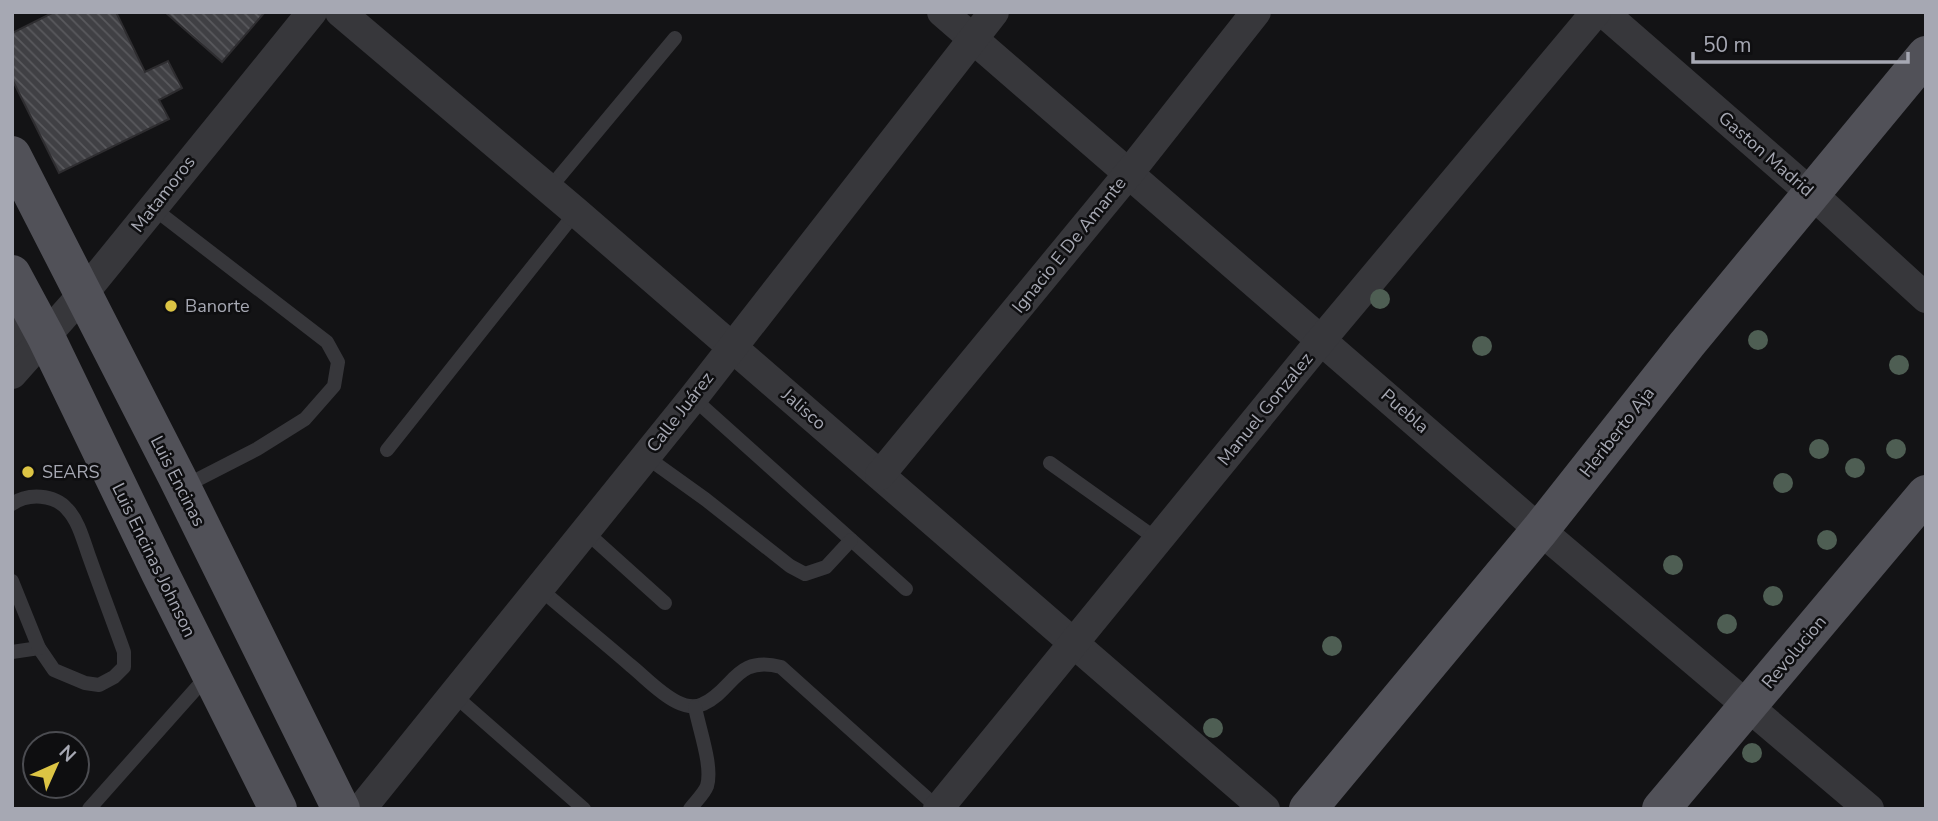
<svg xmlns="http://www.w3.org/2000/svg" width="1938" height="821" font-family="'Nunito Sans',sans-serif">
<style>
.building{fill:url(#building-back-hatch);stroke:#2e2d30;stroke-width:2}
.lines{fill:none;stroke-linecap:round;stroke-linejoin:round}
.service{stroke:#37373b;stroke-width:14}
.minor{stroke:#37373b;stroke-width:30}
.primary{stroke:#515158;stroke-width:38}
.tree{fill:#4e5e53}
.poi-dot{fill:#dcc444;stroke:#0e0e10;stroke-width:2.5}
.labels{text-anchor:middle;stroke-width:5;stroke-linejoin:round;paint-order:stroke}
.street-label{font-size:18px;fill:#a6a8b3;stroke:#0e0e10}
.poi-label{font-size:18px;fill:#a6a8b3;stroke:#0e0e10;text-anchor:start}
</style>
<defs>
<pattern id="building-back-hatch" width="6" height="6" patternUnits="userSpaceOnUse" patternTransform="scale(1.75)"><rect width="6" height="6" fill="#404044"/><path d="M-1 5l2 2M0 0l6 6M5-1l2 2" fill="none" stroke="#59595d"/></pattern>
</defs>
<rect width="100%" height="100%" fill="#131315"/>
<g class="building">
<polygon points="54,12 116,12 145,72 168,61 182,88 159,100 169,119 59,173 12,79 12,33"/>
<polygon points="165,12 265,12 222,62"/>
</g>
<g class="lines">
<g class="service">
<polyline points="549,189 675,38"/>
<polyline points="153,208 327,342 338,362 334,386 305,419 257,449 183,487"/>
<polyline points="693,398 906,589"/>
<polyline points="387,450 576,212"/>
<polyline points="645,456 705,499 790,566 805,574 826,567 851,540"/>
<polyline points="1050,463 1158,540"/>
<path d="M12,504C28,493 54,494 67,509C79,521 84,543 90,559C101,590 113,621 124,652V667L114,677L99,685L85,683L54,670L39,648L12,652"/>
<polyline points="585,531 665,603"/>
<polyline points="12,581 39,648"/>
<path d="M539,588C569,614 600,639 630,665C645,677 659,693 677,702C685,706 695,708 703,704C734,690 735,655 781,667L938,808"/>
<polyline points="454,695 584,809"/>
<polyline points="89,809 209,674"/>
<path d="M690,809C695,802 704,794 707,786C713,766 699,729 695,707"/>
</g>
<g class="minor">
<polyline points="340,12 576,212 1265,809"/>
<polyline points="942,12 1540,530 1869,809"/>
<polyline points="1603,12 1812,194 1926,298"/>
<polyline points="12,330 35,348"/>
<polyline points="12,374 83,294 312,12"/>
<polyline points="880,475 1129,173 1256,12"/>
<polyline points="361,809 693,398 994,12"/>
<polyline points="938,809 1322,339 1596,12"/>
</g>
<g class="primary">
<polyline points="12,155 177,477 341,809"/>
<polyline points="12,274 46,337 160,573 278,809"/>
<polyline points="1308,809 1540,530 1687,344 1926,55"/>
<polyline points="1661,809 1926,494"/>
</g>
</g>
<g class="tree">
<circle cx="1380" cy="299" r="10"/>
<circle cx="1758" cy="340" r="10"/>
<circle cx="1482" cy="346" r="10"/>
<circle cx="1899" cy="365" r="10"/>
<circle cx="1819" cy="449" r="10"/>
<circle cx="1896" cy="449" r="10"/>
<circle cx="1855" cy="468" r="10"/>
<circle cx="1783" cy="483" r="10"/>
<circle cx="1827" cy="540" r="10"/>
<circle cx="1673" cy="565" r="10"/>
<circle cx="1773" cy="596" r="10"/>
<circle cx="1727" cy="624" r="10"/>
<circle cx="1332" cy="646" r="10"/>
<circle cx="1213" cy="728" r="10"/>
<circle cx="1752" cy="753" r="10"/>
</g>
<g class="poi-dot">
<circle cx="171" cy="306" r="7"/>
<circle cx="28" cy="472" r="7"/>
</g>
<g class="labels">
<g class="street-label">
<text transform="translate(1766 154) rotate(41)" y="6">Gaston Madrid</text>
<text transform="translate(163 194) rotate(-52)" y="6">Matamoros</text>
<text transform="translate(1069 245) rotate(-51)" y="6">Ignacio E De Amante</text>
<text transform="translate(804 409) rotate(41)" y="6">Jalisco</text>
<text transform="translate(1265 409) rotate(-51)" y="6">Manuel Gonzalez</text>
<text transform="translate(1405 411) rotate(41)" y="6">Puebla</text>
<text transform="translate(680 412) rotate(-52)" y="6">Calle Juárez</text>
<text transform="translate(1617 432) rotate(-52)" y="6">Heriberto Aja</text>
<text transform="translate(178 481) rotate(63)" y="6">Luis Encinas</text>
<text transform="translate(154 560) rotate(64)" y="6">Luis Encinas Johnson</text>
<text transform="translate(1794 652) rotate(-50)" y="6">Revolucion</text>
</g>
<g class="poi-label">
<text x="185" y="312">Banorte</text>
<text x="42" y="478">SEARS</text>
</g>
</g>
<rect width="1938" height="821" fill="none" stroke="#a6a8b3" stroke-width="28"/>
<g transform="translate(56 765) rotate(45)"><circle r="33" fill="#0e0e10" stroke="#4b4c51" stroke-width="2"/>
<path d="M0-5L12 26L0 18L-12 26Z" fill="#dcc444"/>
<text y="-10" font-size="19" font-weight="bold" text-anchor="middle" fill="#a6a8b3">N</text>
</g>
<path d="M1693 52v10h215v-10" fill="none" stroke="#a6a8b3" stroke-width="3.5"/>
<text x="1703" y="52" font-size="21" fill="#a6a8b3" stroke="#0e0e10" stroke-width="5" paint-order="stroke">50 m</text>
</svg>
